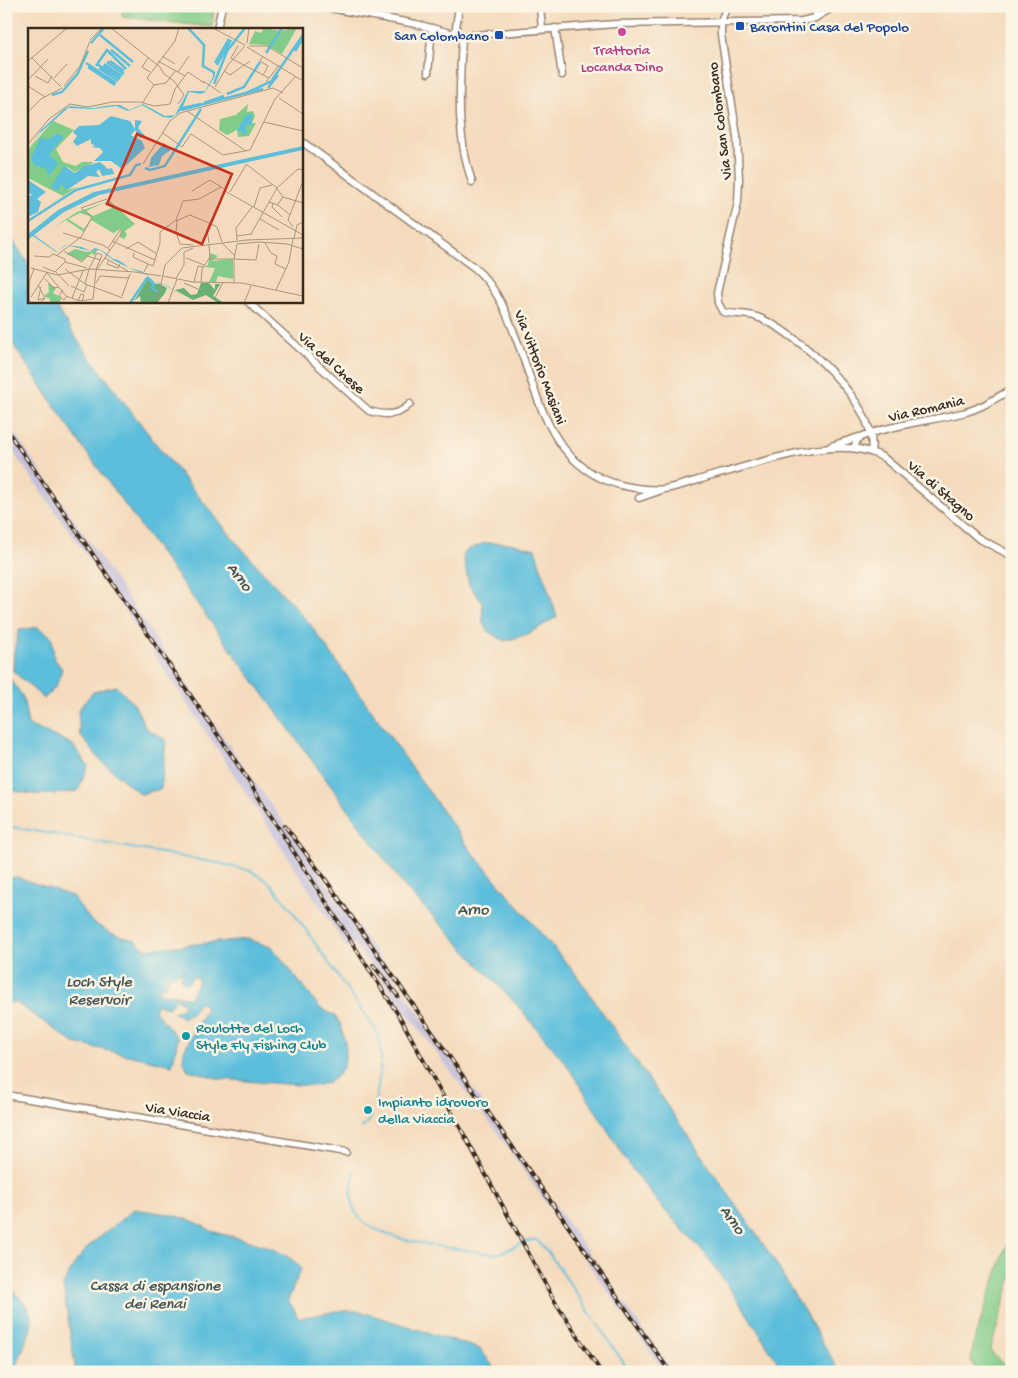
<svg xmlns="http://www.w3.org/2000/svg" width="1018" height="1378" font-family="'Gochi Hand',sans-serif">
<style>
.industrial{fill:#c5c0da}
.green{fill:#82cc8a;stroke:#5e7b54}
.water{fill:#5cbedb;stroke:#4c747c}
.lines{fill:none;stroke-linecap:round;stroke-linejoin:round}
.stream{stroke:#5cbedb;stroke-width:2}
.minor-casing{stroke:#98826e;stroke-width:9}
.minor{stroke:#fff;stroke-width:6}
.rail-casing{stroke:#3b2a1e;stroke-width:4}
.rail{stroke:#fcf5e5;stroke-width:2;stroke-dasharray:5.5;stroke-linecap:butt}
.transit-dot{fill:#1a4fb4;stroke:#fcf5e5;stroke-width:2}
.hotel-dot{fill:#d1479c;stroke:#fcf5e5;stroke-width:2}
.culture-dot{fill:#0f9aa8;stroke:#fcf5e5;stroke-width:2}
.labels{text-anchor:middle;stroke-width:5;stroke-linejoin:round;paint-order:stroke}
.transit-label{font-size:15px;fill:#164399;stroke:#fcf5e5;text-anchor:start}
.hotel-label{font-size:15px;fill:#b23c85;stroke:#fcf5e5}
.street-label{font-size:15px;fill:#3b2a1e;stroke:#fcf5e5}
.culture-label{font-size:15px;fill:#0d838f;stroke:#fcf5e5;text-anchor:start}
.water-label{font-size:16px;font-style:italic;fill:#455657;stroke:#fcf5e5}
.inset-river{fill:none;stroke:#5cbedb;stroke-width:2.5}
.inset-road{fill:none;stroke:#aa947d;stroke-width:1}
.view{fill:#c8321e;fill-opacity:0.15;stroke:#c8321e;stroke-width:2.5}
.inset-edge{fill:none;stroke:#3b2a1e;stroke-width:2.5}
</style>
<rect width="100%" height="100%" fill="#fcf5e5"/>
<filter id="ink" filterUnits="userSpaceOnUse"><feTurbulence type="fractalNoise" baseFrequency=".02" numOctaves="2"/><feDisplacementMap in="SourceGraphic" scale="10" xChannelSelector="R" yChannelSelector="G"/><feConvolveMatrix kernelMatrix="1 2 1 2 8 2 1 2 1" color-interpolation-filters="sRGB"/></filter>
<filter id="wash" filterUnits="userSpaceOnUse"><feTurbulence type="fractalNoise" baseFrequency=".0096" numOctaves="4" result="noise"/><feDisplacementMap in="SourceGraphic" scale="20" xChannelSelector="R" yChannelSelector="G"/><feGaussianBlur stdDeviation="1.12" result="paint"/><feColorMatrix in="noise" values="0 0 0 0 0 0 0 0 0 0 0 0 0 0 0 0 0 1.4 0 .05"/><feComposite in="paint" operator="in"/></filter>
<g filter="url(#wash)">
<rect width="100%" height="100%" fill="#f4dbbd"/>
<polygon class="industrial" points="6,421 240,761 673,1372 664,1372 498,1134 354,943 347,948 218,750 105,581 6,442"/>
<g class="green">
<polygon points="123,6 214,6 212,27 122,17"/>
<polygon points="1012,1229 1012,1276 990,1351 1012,1372 977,1372 971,1360 975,1337"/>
</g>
<g class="water">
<polygon points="6,230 29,265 29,301 52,301 80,344 156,444 236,542 310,624 471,851 575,973 772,1257 840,1372 784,1372 742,1306 706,1255 659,1204 632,1169 567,1065 518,1006 404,886 84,449 6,334"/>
<polygon points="485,543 510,543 535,549 557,617 528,634 505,641 489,632 483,622 482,602 469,585 463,556 467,550"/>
<polygon points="38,627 52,637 54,658 62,669 56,687 44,699 13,671 14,651 19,630"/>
<path d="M6,673L23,697L28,725L72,744L88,766L78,791C50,795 33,797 6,788Z"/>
<polygon points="116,686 134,704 146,728 166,740 161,789 140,794 101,761 80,735 78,710 93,692"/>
<polygon points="16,877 72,896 92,922 115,935 135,940 145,949 248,939 273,948 320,1008 335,1016 340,1023 346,1047 344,1066 337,1076 328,1083 312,1086 220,1079 188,1070 183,1061 184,1051 206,1008 204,1004 199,1003 192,1012 183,1018 173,1012 182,1009 184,1003 177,1000 180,995 189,999 199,980 193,976 188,983 184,983 180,979 184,971 169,976 165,987 158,987 157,990 162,994 178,995 168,1008 158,1004 154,1009 178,1039 172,1065 74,1043 15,1002 6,1003 6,879"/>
<path d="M134,1209C160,1213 189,1215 211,1231C237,1239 286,1246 301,1269L288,1300L299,1318L338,1311H359L480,1349L497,1372H76L63,1285L75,1263L90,1245Z"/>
<path d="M6,1285C51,1322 25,1328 16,1372H6Z"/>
</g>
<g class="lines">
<g class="stream">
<path d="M6,826L218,863L251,871L269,882L289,906L375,1029C387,1053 378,1080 375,1105"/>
<polyline points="362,1128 372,1117"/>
<path d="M354,1172C352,1185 349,1202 356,1213C375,1244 459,1248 493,1254C509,1253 522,1239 537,1240L551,1256L630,1372"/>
</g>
</g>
</g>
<g filter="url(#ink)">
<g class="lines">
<defs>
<g id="minor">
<polyline points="319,6 416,24 462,36 615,24 802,21 815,18 835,6"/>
<polyline points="540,6 542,29"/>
<path d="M727,6L721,21V35L737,136L739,179L738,202L717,293L718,303L723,312C734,315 746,313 757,317C795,330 880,406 871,451"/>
<polyline points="814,6 815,18"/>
<polyline points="555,28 562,75"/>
<polyline points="217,29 222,6"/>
<polyline points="455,35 459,6"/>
<path d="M462,36C460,88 455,131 472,182"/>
<polyline points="428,73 432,28"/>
<path d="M301,141L475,268C499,290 508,316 519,346C540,403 552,467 620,485C634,488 651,491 665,489C681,486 697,480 712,476C759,464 840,431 884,458L978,538L1012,556"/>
<path d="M247,301L369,411C384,415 398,417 410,404"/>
<polyline points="831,446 859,437"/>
<path d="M854,448L857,440L863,436C895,424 929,421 962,413C980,409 996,398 1012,389"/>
<polyline points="639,498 659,491"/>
<polyline points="6,1095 346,1152"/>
</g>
</defs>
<use href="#minor" class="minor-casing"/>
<use href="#minor" class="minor"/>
<defs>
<g id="rail">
<polyline points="6,429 231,754 401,1019 554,1300 601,1372"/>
<polyline points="285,826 323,876 670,1372"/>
<polyline points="373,965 398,996"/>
</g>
</defs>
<use href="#rail" class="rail-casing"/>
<use href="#rail" class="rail"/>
</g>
</g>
<g class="transit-dot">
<rect x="735" y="21" width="10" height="10" rx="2.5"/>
<rect x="494" y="30" width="10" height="10" rx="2.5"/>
</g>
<circle class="hotel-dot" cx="622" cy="32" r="5"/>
<g class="culture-dot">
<circle cx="186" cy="1036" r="5"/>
<circle cx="368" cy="1110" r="5"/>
</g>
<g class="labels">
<g class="transit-label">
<text x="750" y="31">Barontini Casa del Popolo</text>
<text x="489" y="40" text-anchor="end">San Colombano</text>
</g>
<g class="hotel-label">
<text x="622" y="54">Trattoria<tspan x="622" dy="17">Locanda Dino</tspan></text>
</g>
<g class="street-label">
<text transform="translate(719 121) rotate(-97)" y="5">Via San Colombano</text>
<text transform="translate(332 362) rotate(42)" y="5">Via del Chese</text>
<text transform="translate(541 367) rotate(69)" y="5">Via Vittorio Masiani</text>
<text transform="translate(926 408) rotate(-13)" y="5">Via Romania</text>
<text transform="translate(942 490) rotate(41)" y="5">Via di Stagno</text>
<text transform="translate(178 1111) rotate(9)" y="5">Via Viaccia</text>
</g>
<g class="culture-label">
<text x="196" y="1032">Roulotte del Loch<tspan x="196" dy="17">Style Fly Fishing Club</tspan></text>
<text x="378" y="1106">Impianto idrovoro<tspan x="378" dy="17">della Viaccia</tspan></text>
</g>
<g class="water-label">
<text transform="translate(241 576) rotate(53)" y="6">Arno</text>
<text x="473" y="914">Arno</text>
<text x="99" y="986">Loch Style<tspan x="99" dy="18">Reservoir</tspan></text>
<text transform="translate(734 1219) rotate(55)" y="6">Arno</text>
<text x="155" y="1290">Cassa di espansione<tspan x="155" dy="18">dei Renai</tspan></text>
</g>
</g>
<g transform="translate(28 28)">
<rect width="275" height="275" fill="#f4dbbd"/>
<path d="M236,0L252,3L269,0L254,26L238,17L221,16L227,3L233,5ZM220,76L219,84L225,83L227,88L224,95H228L221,108L210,109L209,102L199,107L191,102L192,91L208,87ZM25,93L46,102L28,121L35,134L48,138L54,134H66L47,144L39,139L25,157L31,160L33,156L39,158V162L49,159L35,168L0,150V122ZM82,173L107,196L97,203L99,207L96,211L92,209L93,201L85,205L63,192L56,204L38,192L23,201L49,184ZM76,175L86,179L65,188L58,183ZM52,185L64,189L56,201L40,191ZM47,221L59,224L69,222L67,228L64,225L54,233L38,226ZM182,225L190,228L184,233L205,231V251L190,248L188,254H181L187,240L175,239L180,237ZM20,255L28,260L25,265L33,269L32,275H22V271L16,268L21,264Z" fill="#82cc8a" fill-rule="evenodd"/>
<path d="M120,250L125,256L124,261L127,256H132L139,260L137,265L129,275H113L112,268L106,273ZM173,255H181L187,262V256H192L185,268L196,275H190L178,267L165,272L147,262L156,260L163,267L169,266Z" fill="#69b076"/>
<path d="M185,42L187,46L186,50L177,64L173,66L161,64L154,81L150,85L143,90L135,89L114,77L108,80L100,83L88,78L65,81L40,80L11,106L0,122L13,102L36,81L42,78L65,80L84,77H92L101,82L115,76L137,88L147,87L160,63H177L185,49ZM224,85L223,97H217L219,105L214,108V102L211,104L210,101L217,88ZM83,88L102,93L107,101V92L114,93L110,100L117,108L112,110L107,102L103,107L114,113L117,120L94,141L83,133H66L75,124L72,120L64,119L67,117L63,116V111L49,118L45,114L49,108L45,104L51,98L71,97ZM29,106L36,108L21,127L31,135L20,148L18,141L6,137L3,130L13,109L19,112ZM136,115L143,122L134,128L131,137L121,139L123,130ZM275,118V122L71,167L36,184L6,207L28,223H30L37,217H38L54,219L62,223L67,220L73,222L79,226L85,231L90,232L95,235L101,240L113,243L121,248L126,254L132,255L138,257L157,269L137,257L125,254L121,248L101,240L85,232L72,222L62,223L38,217L30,223L28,224L5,208L0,211V206L30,182L66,164ZM72,134L80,141L84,140L86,146L74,148L71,141L68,144L72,149L60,148L39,162L33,156L30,163L23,159L36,138L47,145L57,138ZM0,152L18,164L9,171L13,174L10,184L0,189V168L5,167L0,165Z" fill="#5cbedb"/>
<path class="inset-river" d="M160,0L176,17L175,38L187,45M72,7L105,34M63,15L76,0M83,22L102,38M267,23L275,10M238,25L254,0M81,33L80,35L96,46M82,33L96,43M58,35L88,55M187,35L201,11M69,36L92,51M76,36L94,48M189,37L203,12M68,38L79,22L98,41M75,38L93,49M60,39L87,57M71,40L90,53M244,52L275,7M186,56L199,23L217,0M240,60L250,47M199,66L216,59L232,34M24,67L34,64L50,45L60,23M203,69L235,61M176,75L196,68M154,80L173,76M153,82L218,65L244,53M117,140L122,142L137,138L173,81M0,193L48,162L102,147L108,137L113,136M119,249L126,256L124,260L130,264M102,275L119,250"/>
<path class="inset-road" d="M83,0L132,39L136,46L146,53L156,67L150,76M185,0L217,17M62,12L74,0M219,15L221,0M221,18H239L275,40M219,19L275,53M134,28L147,36M235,28L232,33L240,38L235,47M3,29L33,59M120,30L114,39L122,44M206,32L241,50M206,32L203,30L210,18M0,33L39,0M130,33L157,48M196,43L202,47L222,33M150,44L161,28M7,48L20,55L24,48M26,50L39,36M0,52L20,31M175,53L193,65M238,54L251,37M126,57L119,50L147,13L151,0M126,57L138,55L148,42M0,58L17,69M36,58L52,38L62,13M187,59L200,37L217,18M251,70L275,86M115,74L126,57M142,76L147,61L160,44L176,55M159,83L218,123M0,84L13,71L34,60M236,94L275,103M135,105L154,119M0,116L21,91L42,76L60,79L84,74H112L126,78L142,76M154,119L163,106L195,127L222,122M222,122L247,71L268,48M115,136L142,93L152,85L245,60L255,65M218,136L249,160M249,161L255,169L250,176M164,163L182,152L198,162M197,163L275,207M202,164L218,137M255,169L275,175M241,174L250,177L262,187M245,175L244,179L254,189M226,179L232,160L244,157M232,191L251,202M148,192L155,173L171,171L193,159M149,192L148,204L152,216L165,217M148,193L162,187L181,195L189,199L194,214M265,199L260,192L275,153M35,205L75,217L82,222M223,206L249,160L270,141L275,142M209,208L224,206M266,210L269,197L275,194M209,212L208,200L224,179M84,213L127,232M232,214L259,216L275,221M181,215L179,201L197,163M194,215L207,228M237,215L243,225L249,228L247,236L258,241M209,216L232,214M80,220L93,201M98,221L110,214L129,226M36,223L54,234L59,228L73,232M106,225L105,229L120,236M29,227L53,209L64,189L53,180L79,171M6,228L21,229M21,229L25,226L37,231V234M77,230L100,243M158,230L176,237M181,231H206M206,231L228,232L231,216M206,231L209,216M81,232L79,236L90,240L92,236M15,239L27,244L37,234L59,240M3,240L29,247L62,241L107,244M37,241L57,256L95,270M61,241L69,225L74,227L68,241M27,243L41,258M107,244L133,248M116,244L120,236L125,238L132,215V204L148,192M19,245L38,268L52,273L65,271M135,248L165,254L214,255L275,268M148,250L156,237V224L165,220M17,251L26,260L31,259M166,254L170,238L175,239M206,254V232M68,255L72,248L101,250M156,255L170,261M173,255L174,241L182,229L181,217M57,256L61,241M10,257L17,270L12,275M43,258L56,264L59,256M13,259L10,272L17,270M35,262L31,268L36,272L39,268M248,262L261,234L265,211M94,268L102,246M3,269L19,244M44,270L55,243M187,270L195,254M65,271L68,243L95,203M50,273L53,266L56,267L54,273M1,275V254L6,241M129,275L137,237L154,220L219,212L275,210M140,275L149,251M216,275L223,258"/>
<path class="view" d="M109,106L204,146L174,216L79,176Z"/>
<rect width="275" height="275" class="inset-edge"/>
</g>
<rect width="1018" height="1378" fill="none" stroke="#fcf5e5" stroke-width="25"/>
</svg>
